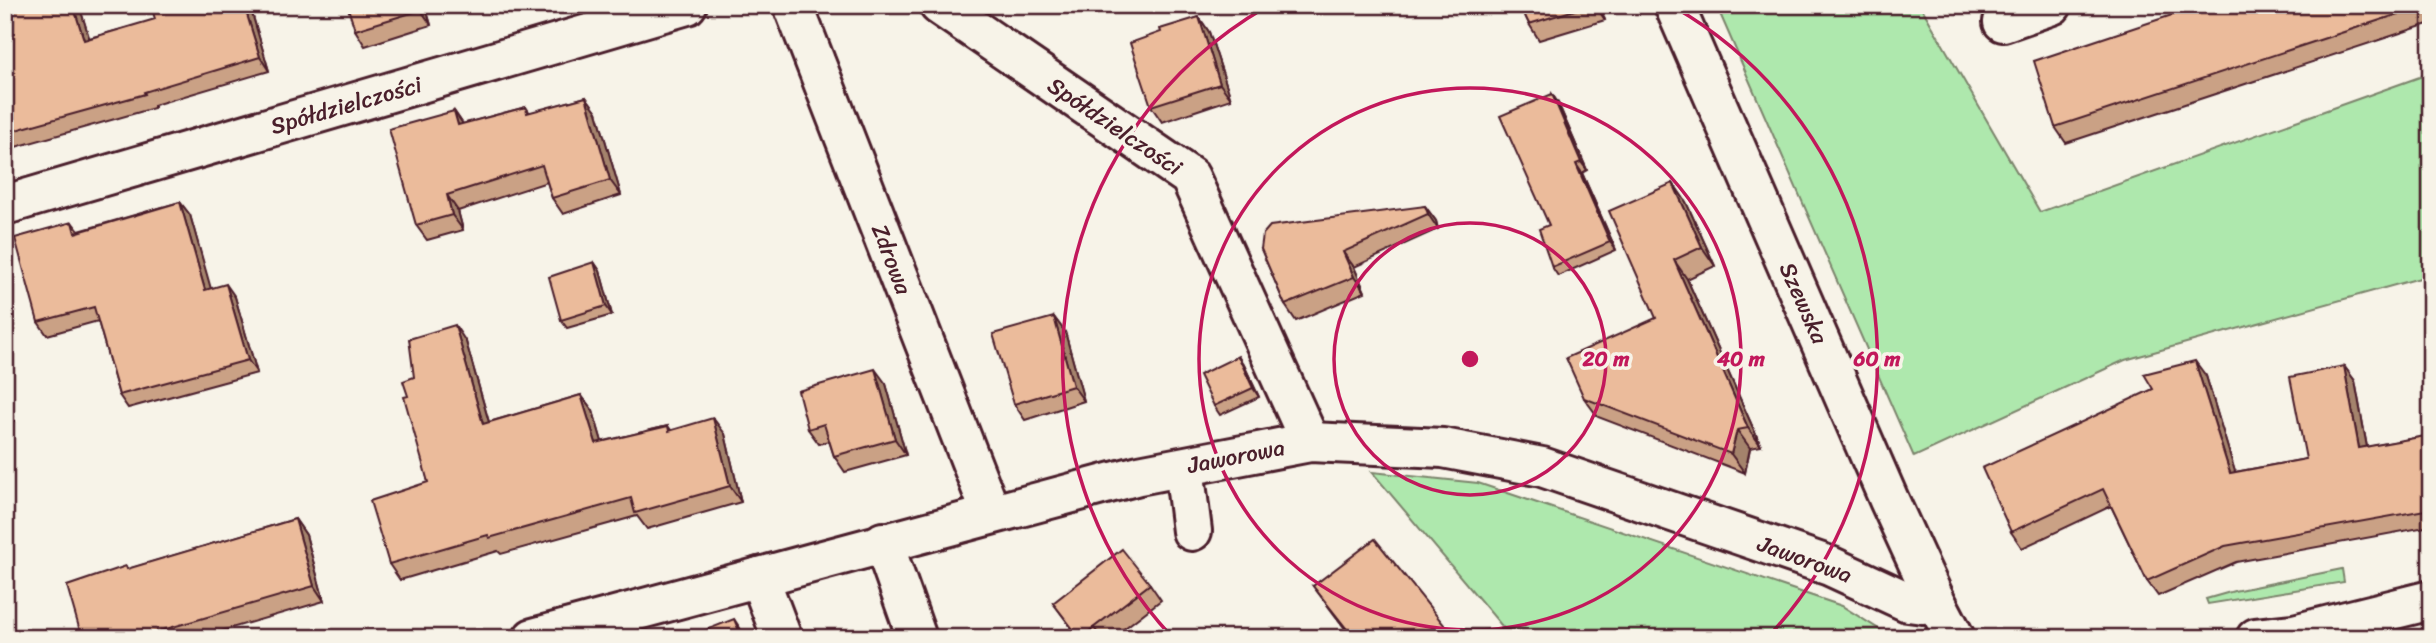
<svg xmlns="http://www.w3.org/2000/svg" width="2436" height="643" font-family="Sriracha,sans-serif">
<style>
.green{fill:#aee8ad;stroke:#7c846c;stroke-width:2}
.lines{fill:none;stroke-linecap:round;stroke-linejoin:round}
.minor-casing{stroke:#4a1f2b;stroke-width:44}
.minor{stroke:#f7f3e8;stroke-width:38}
.wall{fill:#caa185;stroke:#4a1f2b;stroke-width:2}
.shaded-wall{fill:#a4836c;stroke:#4a1f2b;stroke-width:2}
.building{fill:#ebbb9b;stroke:#4a1f2b;stroke-width:2}
.ring{fill:none;stroke:#c2185b;stroke-width:3.5}
.labels{text-anchor:middle;stroke-width:7;stroke-linejoin:round;paint-order:stroke}
.street-label{font-size:23px;fill:#4a1f2b;stroke:#f7f3e8}
.centre{fill:#c2185b;stroke:#f7f3e8;stroke-width:3.5}
.ring-label{font-size:21px;text-anchor:middle;font-weight:bold;fill:#c2185b;stroke:#f7f3e8;stroke-width:7;stroke-linejoin:round;paint-order:stroke}
</style>
<rect width="100%" height="100%" fill="#f7f3e8"/>
<filter id="ink" filterUnits="userSpaceOnUse"><feTurbulence type="fractalNoise" baseFrequency=".0143" numOctaves="2"/><feDisplacementMap in="SourceGraphic" scale="14" xChannelSelector="R" yChannelSelector="G"/><feConvolveMatrix kernelMatrix="1 2 1 2 8 2 1 2 1" color-interpolation-filters="sRGB"/></filter>
<g filter="url(#ink)">
<g class="green">
<polygon points="1728,5 1920,5 2040,212 2431,73 2431,275 2125,360 1914,457 1718,9"/>
<polygon points="1372,472 1478,483 1842,606 1893,638 1512,638"/>
<polygon points="2342,569 2344,582 2208,604 2206,599 2234,591"/>
</g>
<g class="lines">
<defs>
<g id="minor">
<polyline points="793,5 991,513"/>
<polyline points="939,5 1190,177 1310,442"/>
<polyline points="1674,5 1889,500 1934,598 1955,638"/>
<polyline points="2003,22 2052,5"/>
<polyline points="5,205 687,5"/>
<polyline points="1184,467 1192,531"/>
<polyline points="883,542 917,638"/>
<polyline points="759,577 782,638"/>
<polyline points="533,638 1139,475 1310,442 1443,448 1542,467 1830,566 1908,602 1923,604 1934,598"/>
<polyline points="2256,638 2294,634 2431,600"/>
</g>
</defs>
<use href="#minor" class="minor-casing"/>
<use href="#minor" class="minor"/>
</g>
<g class="wall">
<polygon points="5,5 79,5 89,38 212,5 248,5 251,10 269,71 154,105 154,108 5,150"/>
<polygon points="425,5 431,25 365,46 355,30"/>
<polygon points="1520,5 1599,5 1605,20 1539,40 1529,24"/>
<polygon points="2202,5 2431,5 2431,23 2066,143 2055,127"/>
<polygon points="1199,17 1209,32 1231,99 1162,122 1151,106 1161,32"/>
<polygon points="1552,94 1558,103 1587,170 1582,173 1616,250 1558,276 1552,267 1549,225"/>
<polygon points="586,97 597,112 621,195 563,214 552,198 547,182 458,211 463,230 427,240 416,225 454,111 463,124 526,107 530,113"/>
<polygon points="1673,183 1686,202 1715,266 1687,279 1761,446 1750,448 1745,473 1598,417 1584,398 1656,318"/>
<polygon points="180,202 190,215 210,288 235,297 257,373 128,408 119,395 98,321 47,335 38,322 72,222 79,231"/>
<polygon points="1425,206 1436,221 1438,229 1354,267 1365,292 1296,321 1285,305 1261,249"/>
<polygon points="594,262 600,271 612,315 567,328 561,320"/>
<polygon points="1054,317 1065,332 1084,401 1025,420 1014,404"/>
<polygon points="466,342 489,422 581,395 593,411 602,442 668,426 671,430 725,434 741,502 647,529 637,516 501,554 498,551 400,580 389,564 428,482 408,396 414,377"/>
<polygon points="1244,365 1259,397 1220,415 1214,406"/>
<polygon points="2344,366 2355,381 2367,447 2431,435 2431,526 2236,562 2158,596 2147,581 2111,506 2022,548 2011,532 2206,376 2235,472 2306,459"/>
<polygon points="886,384 906,455 845,472 834,456 829,441 819,444 808,429"/>
<polygon points="5,392 14,421 5,424"/>
<polygon points="295,519 306,535 324,601 197,638 82,638 128,569"/>
<polygon points="1150,584 1161,600 1112,638 1079,638 1053,603"/>
<polygon points="1313,586 1445,626 1454,638 1352,638"/>
</g>
<g class="shaded-wall">
<polygon points="73,5 79,5 94,53 84,40"/>
<polygon points="189,5 195,5 200,25 191,11"/>
<polygon points="244,5 248,5 251,10 269,71 260,57"/>
<polygon points="419,5 425,5 431,25 421,10"/>
<polygon points="1595,5 1599,5 1605,20"/>
<polygon points="1199,17 1209,32 1231,99 1220,84"/>
<polygon points="1552,94 1558,103 1587,170 1581,162"/>
<polygon points="586,97 597,112 621,195 610,180"/>
<polygon points="454,111 465,127 458,125"/>
<polygon points="1576,164 1582,173 1616,250 1610,242"/>
<polygon points="1673,183 1686,202 1715,266 1702,247"/>
<polygon points="447,195 458,211 463,230 452,215"/>
<polygon points="180,202 190,215 215,303 205,290"/>
<polygon points="1425,206 1436,221 1438,229 1428,214"/>
<polygon points="1343,252 1354,267 1365,292 1354,277"/>
<polygon points="1674,260 1687,279 1761,446 1748,428"/>
<polygon points="594,262 600,271 612,315 606,306"/>
<polygon points="226,284 235,297 257,373 248,360"/>
<polygon points="1054,317 1065,332 1084,401 1073,386"/>
<polygon points="455,325 466,342 494,440 483,424"/>
<polygon points="1238,356 1244,365 1259,397 1253,388"/>
<polygon points="2195,361 2206,376 2240,488 2230,473"/>
<polygon points="2344,366 2355,381 2370,464 2359,448"/>
<polygon points="875,369 886,384 906,455 895,439"/>
<polygon points="5,392 14,421 5,409"/>
<polygon points="581,395 593,411 607,459 596,443"/>
<polygon points="713,418 725,434 741,502 730,486"/>
<polygon points="1737,430 1750,448 1745,473 1731,454"/>
<polygon points="295,519 306,535 324,601 314,586"/>
<polygon points="734,619 740,628 744,638 742,638"/>
</g>
<g class="building">
<polygon points="5,5 73,5 84,40 155,19 151,5 189,5 191,11 212,5 244,5 260,57 144,92 145,94 5,133"/>
<polygon points="347,5 419,5 421,10 355,30"/>
<polygon points="1520,5 1591,5 1529,24"/>
<polygon points="2202,5 2426,5 2055,127 2034,61"/>
<polygon points="1199,17 1220,84 1151,106 1130,43 1161,32 1160,29"/>
<polygon points="1552,94 1581,162 1576,164 1610,242 1552,267 1539,229 1549,225 1500,116"/>
<polygon points="586,97 610,180 552,198 542,165 447,195 452,215 416,225 389,129 454,111 458,125 526,107 527,113"/>
<polygon points="1673,183 1702,247 1674,260 1748,428 1737,430 1731,454 1584,398 1566,358 1656,318 1609,211"/>
<polygon points="180,202 205,290 226,284 248,360 119,395 94,307 38,322 15,238 72,222 75,233"/>
<polygon points="1425,206 1428,214 1343,252 1354,277 1285,305 1261,249 1263,234 1270,226"/>
<polygon points="594,262 606,306 561,320 549,277"/>
<polygon points="1054,317 1073,386 1014,404 993,334"/>
<polygon points="455,325 483,424 581,395 596,443 668,426 669,431 713,418 730,486 635,513 631,498 489,538 488,535 389,564 370,501 428,482 404,397 408,396 403,381 414,377 409,339"/>
<polygon points="1238,356 1253,388 1214,406 1199,375"/>
<polygon points="2195,361 2230,473 2306,459 2290,377 2344,366 2359,448 2431,435 2431,509 2225,546 2147,581 2103,489 2011,532 1982,468 2153,389 2144,374"/>
<polygon points="875,369 895,439 834,456 824,424 808,429 798,391"/>
<polygon points="295,519 314,586 135,638 111,638 110,635 102,638 82,638 67,586 126,566 127,569"/>
<polygon points="1375,539 1445,626 1430,638 1354,638 1313,586"/>
<polygon points="1122,549 1150,584 1080,638 1053,603"/>
<polygon points="734,619 742,638 703,638 701,632"/>
<polygon points="1094,628 1102,638 1082,638"/>
<polygon points="33,632 34,638 13,638"/>
</g>
</g>
<g class="ring">
<circle cx="1470" cy="359" r="136"/>
<circle cx="1470" cy="359" r="271"/>
<path d="M1172 637A407 407 0 0 1 1266 7M1674 7A407 407 0 0 1 1768 637"/>
</g>
<g class="labels">
<g class="street-label">
<text transform="translate(346 105) rotate(-16)" y="8">Spółdzielczości</text>
<text transform="translate(1115 126) rotate(34)" y="8">Spółdzielczości</text>
<text transform="translate(892 259) rotate(69)" y="8">Zdrowa</text>
<text transform="translate(1804 303) rotate(66)" y="8">Szewska</text>
<text transform="translate(1236 456) rotate(-11)" y="8">Jaworowa</text>
<text transform="translate(1805 559) rotate(20)" y="8">Jaworowa</text>
</g>
</g>
<circle cx="1470" cy="359" r="10" class="centre"/>
<g class="ring-label">
<text x="1606" y="366">20 m</text>
<text x="1741" y="366">40 m</text>
<text x="1877" y="366">60 m</text>
</g>
<rect width="2436" height="643" fill="none" stroke="#f7f3e8" stroke-width="28"/>
<rect x="14" y="14" width="2408" height="615" fill="none" stroke="#4a1f2b" stroke-width="2.5" filter="url(#ink)"/>
</svg>
